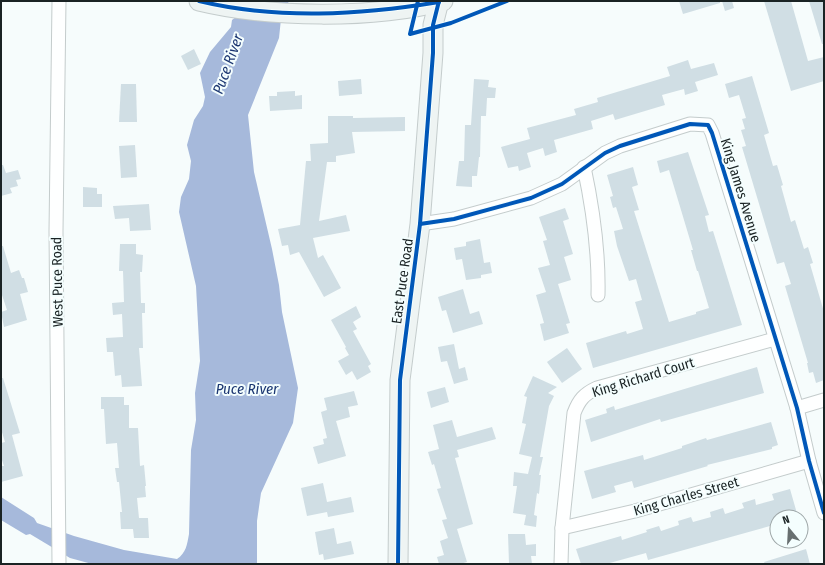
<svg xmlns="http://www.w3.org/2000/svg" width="825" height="565" font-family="'Fira Sans Condensed',sans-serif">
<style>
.water{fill:#a6b9db}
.building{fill:#d0dee4}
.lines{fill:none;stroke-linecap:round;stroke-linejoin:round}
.street-casing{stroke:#c4cccc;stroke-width:15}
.secondary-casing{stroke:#c4cccc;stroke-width:21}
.street{stroke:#feffff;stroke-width:13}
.secondary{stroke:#eef4f3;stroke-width:19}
.cycleway-casing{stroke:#f4fefe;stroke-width:6}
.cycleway{stroke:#0057b8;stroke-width:4}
.labels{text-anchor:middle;stroke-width:4;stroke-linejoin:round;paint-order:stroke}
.street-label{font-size:14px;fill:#1a2324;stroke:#f4fefe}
.water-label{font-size:15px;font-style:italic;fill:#1b3671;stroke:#f4fefe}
</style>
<rect width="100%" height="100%" fill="#f6fcfc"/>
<path class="water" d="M239,1H289L281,19L279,38L248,115L254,172L272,249L279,285L282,312L298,388L293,423L261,493L257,521V564H92L70,558L30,534L26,535L1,520V497L34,518L37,523L74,536L124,550L177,559C186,553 187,545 189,534L191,450L196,420L195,393L200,361L196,286L179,212L181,197L189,179L191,161L187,145L194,120L203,106L205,97L200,73L210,52L231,27L232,20L236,17Z"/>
<g class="building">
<polygon points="679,1 720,1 720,3 683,14"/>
<polygon points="722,1 732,1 734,8 725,11"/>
<polygon points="764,1 791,1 808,61 824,57 824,81 791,91"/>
<polygon points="809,1 824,1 824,44 822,44"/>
<polygon points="194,49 201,64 188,70 181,56"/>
<polygon points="688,60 691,69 714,63 718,75 695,82 698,91 685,95 684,89 662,95 665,105 615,120 613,114 591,121 593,129 554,140 557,152 545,156 543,148 527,153 531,167 519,171 518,166 508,168 501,147 530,139 527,128 576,115 574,109 598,102 597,98 670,76 667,67"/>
<polygon points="752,76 769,133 764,135 773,166 777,165 783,185 781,186 791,222 795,220 804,249 808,247 813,263 810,264 824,312 824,380 816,383 813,372 809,373 807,363 808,363 785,286 791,284 784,262 777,264 742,147 746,146 741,130 745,129 742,119 746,118 739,95 729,98 725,84"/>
<polygon points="361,79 362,94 339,96 338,81"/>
<polygon points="474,79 489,80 488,87 496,88 495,98 487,98 486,116 481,116 480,157 479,157 477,176 472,176 472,187 456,186 459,161 464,161 465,125 471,125"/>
<polygon points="121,84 136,84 137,122 119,122"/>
<polygon points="295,91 295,96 302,95 302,109 270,111 269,96 277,96 277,92"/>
<polygon points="328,116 353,116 353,118 405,117 405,131 352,132 355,153 336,156 336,162 327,162 319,221 346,215 350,231 313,238 318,258 323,255 341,288 324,297 299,252 290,255 288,245 282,246 278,229 300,225 306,161 311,161 310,144 328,143"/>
<polygon points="135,145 137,177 121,178 119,146"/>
<polygon points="688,152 709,215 705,216 709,232 713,231 742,325 593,368 586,343 626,331 627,334 643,329 635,302 642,300 636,279 629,281 617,246 614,231 623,229 616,207 613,208 610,197 613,196 607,175 633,167 638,185 632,187 639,210 634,211 669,322 696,314 696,312 709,308 698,271 697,271 691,250 693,250 669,170 660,173 657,161"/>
<polygon points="1,165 3,165 6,173 18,170 21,179 16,180 18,186 10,188 12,193 1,196"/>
<polygon points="83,187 97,188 97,194 102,194 102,207 83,207"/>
<polygon points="149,204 151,230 130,231 129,218 115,219 113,206"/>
<polygon points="565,208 569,219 563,221 573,254 564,257 571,280 558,284 570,323 566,324 569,333 544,341 540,324 544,323 536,295 546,292 538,268 550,265 543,241 547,240 539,217"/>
<polygon points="480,239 484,263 490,262 492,273 481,275 481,278 466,280 462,259 456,260 454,248 466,246 466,242"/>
<polygon points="120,244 136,244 136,254 143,255 142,272 140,272 141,303 145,303 145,313 142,313 143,348 139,348 142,386 122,387 121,375 115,376 113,352 107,352 106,338 123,337 122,314 113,315 112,303 124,302 123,271 119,271"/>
<polygon points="1,246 3,246 11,273 19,270 22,278 24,278 28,292 20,294 27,320 4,327 1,312 7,310 1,292"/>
<polygon points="463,289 470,314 479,311 483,324 453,333 446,310 442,311 438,297"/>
<polygon points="356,306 361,317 353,322 357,329 353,331 371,364 368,366 371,372 357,380 352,371 346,375 338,361 349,355 345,348 346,347 331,320"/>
<polygon points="454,344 459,369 465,367 468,380 454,384 447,361 441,362 438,347"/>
<polygon points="567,348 582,369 562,383 547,362"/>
<polygon points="757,367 764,393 661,422 660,419 591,442 585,420 607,413 606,409 614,406 615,410"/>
<polygon points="533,376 557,387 548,393 554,396 549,406 540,457 543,457 539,475 541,475 539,494 537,493 534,515 537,516 536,527 524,525 526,515 513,513 517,486 513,486 514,472 528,474 532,457 519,454 526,424 522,423 527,397 524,396"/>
<polygon points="1,378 3,378 20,433 12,435 23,476 1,482 1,466 4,466 1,457 1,443 5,442 1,429"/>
<polygon points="445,387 449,402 431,408 427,392"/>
<polygon points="354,391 358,405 348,407 350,417 336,421 346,456 318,464 313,447 324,444 323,439 327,438 321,412 327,410 324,398"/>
<polygon points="101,397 124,397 124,405 129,405 129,428 138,428 140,466 144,465 146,486 145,486 146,497 137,498 139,518 148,518 149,538 134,538 133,529 121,529 120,512 122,512 119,482 117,482 115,468 119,468 117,443 106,444 104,409 101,409"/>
<polygon points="452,420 457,437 492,427 496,439 457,450 459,457 455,458 473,524 457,529 467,562 460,564 439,564 437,557 444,555 440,541 448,538 442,520 447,519 437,489 441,488 434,464 432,465 428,452 439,449 433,425"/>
<polygon points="771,422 778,445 772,447 772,449 707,465 708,466 634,488 632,481 614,486 616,492 592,499 584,471 643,455 644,460 682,448 682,446 706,438 707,440"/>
<polygon points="323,483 327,502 351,497 354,512 328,517 327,512 307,516 301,488"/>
<polygon points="790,489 798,517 777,517 777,524 648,560 646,553 606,564 581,564 576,549 621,536 622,540 647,532 646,530 659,526 661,531 679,525 678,521 691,517 693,522 711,517 710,512 723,508 725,514 744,508 742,503 755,499 756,505 774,500 772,494"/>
<polygon points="334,528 337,544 351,541 354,554 324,560 323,554 319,555 315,532"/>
<polygon points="508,534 525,534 526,545 536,544 536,556 531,556 532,564 509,564"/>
<polygon points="806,549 810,564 765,564 764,562"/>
</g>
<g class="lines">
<defs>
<g id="street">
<polyline points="59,1 56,231 59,564"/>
<path d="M584,167C593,209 599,252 598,295"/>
<polyline points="420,224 454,219 531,198 562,184 605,153 620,146 690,124 708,125 712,133 797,408 809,461 824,513"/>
<polyline points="797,408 824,400"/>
<polyline points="562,528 635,511 809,461"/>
<path d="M561,564L562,528L574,413C579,400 584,394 597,388L775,339"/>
</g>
<g id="secondary">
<path d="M199,1C269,18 374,19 443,1"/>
<polyline points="398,564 400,380 420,224 433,53 433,25 439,1"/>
</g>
</defs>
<use href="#street" class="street-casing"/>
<use href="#secondary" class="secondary-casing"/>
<use href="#street" class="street"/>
<use href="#secondary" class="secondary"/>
<defs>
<g id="cycleway">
<path d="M199,1C278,20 360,15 439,2"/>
<polyline points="418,1 410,34 451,23 507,1"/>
<polyline points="420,224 454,219 531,198 562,184 605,153 620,146 690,124 708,125 712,133 797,408 809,461 824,513"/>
<polyline points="398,564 400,380 420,224 433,53 433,25 439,1"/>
</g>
</defs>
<use href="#cycleway" class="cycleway-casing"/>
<use href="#cycleway" class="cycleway"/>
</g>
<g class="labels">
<g class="street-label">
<text transform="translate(741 190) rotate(73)" y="5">King James Avenue</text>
<text transform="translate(402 281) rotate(-82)" y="5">East Puce Road</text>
<text transform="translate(57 282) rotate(-91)" y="5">West Puce Road</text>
<text transform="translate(643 377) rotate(-17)" y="5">King Richard Court</text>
<text transform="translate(686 496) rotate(-16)" y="5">King Charles Street</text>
</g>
<g class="water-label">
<text transform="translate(228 64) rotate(-70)" y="5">Puce River</text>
<text x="247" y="394">Puce River</text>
</g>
</g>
<rect width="825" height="565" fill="none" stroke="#1a2324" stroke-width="4"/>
<g transform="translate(789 529) rotate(342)"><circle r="19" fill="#f4fefe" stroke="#9da6a7"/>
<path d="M0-3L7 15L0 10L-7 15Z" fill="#676f70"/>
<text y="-6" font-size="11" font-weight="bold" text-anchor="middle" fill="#1a2324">N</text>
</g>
</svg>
